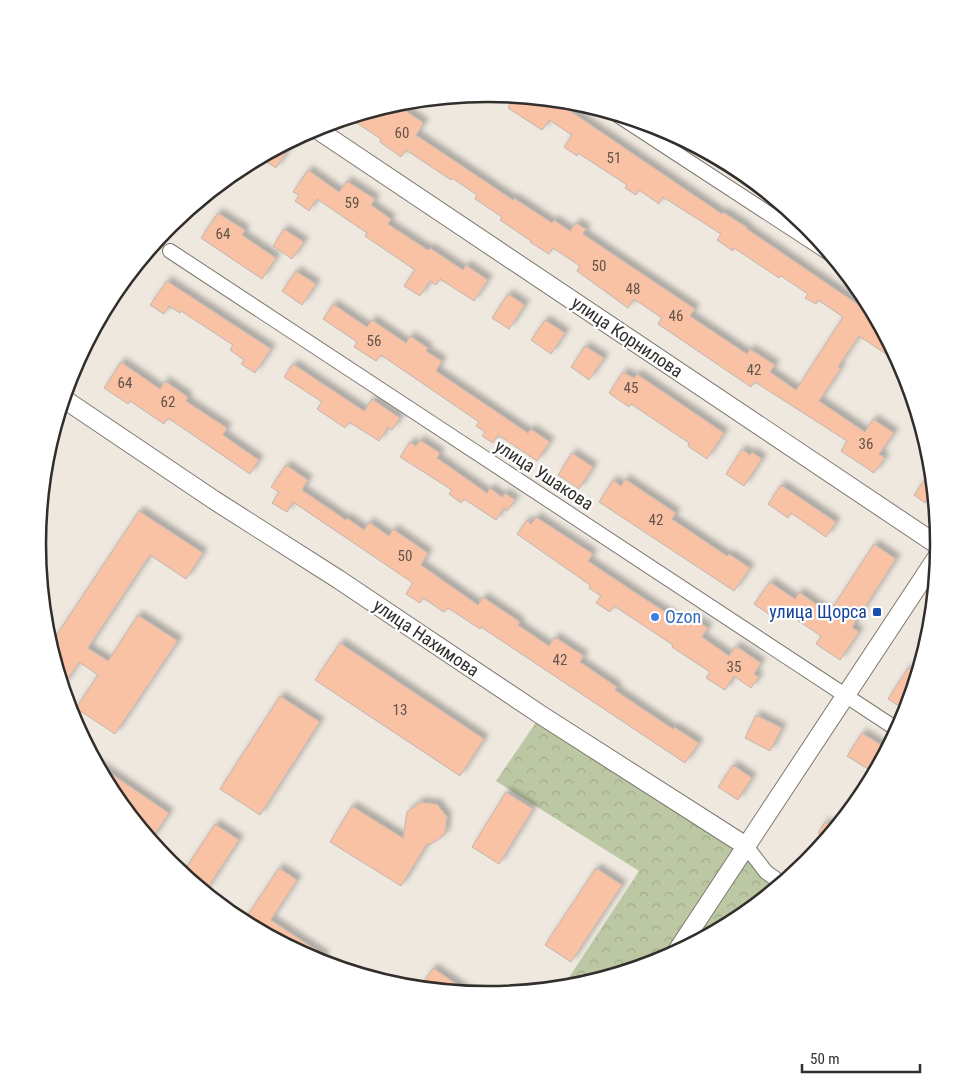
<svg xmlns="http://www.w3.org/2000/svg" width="977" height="1089" font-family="'Roboto Condensed',sans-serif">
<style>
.forest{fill:url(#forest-crowns)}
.building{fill:#f9c2a5;stroke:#c0b5b0;filter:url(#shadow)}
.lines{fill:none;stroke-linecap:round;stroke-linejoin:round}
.minor-casing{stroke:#7d786f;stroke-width:16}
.tertiary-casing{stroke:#7d786f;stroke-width:20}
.minor{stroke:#fff;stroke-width:14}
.tertiary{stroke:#fff;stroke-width:18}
.transit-dot{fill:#1a4fb4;stroke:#fff;stroke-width:2}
.shop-dot{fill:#3f7fe0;stroke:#fff;stroke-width:2}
.labels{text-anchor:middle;stroke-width:4.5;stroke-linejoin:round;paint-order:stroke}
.number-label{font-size:15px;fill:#63534a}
.street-label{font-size:18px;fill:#312e2b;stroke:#fff}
.transit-label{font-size:18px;fill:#164399;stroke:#fff;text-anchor:end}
.shop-label{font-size:18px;fill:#366cbe;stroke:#fff;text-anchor:start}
.rim{fill:none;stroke:#312e2b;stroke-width:2.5}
</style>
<defs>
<pattern id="forest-crowns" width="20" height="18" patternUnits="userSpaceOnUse" patternTransform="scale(1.25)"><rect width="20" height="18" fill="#bcc8a3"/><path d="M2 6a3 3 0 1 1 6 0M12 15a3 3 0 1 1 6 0" fill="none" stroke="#a2ac8c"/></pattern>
<filter id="shadow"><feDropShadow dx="4.5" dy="-4.5" stdDeviation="2.5" flood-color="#0004"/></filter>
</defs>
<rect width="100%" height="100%" fill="#eee8df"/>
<polygon class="forest" points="541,715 746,846 783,884 739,920 661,961 576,987 562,988 639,871 496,781"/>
<g class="building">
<polygon points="495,94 554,100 722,214 723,212 748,228 747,229 875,316 901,364 859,336 838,367 841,368 819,401 865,432 873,419 894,433 879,454 885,458 874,473 841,451 847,441 755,382 751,387 658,324 662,318 634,299 628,308 577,271 580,266 553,248 549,254 530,242 531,241 500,220 502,217 475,199 477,195 452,178 451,180 406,150 401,157 380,142 381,139 349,118 395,104 424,123 416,135 513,200 514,198 552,223 554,220 570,231 576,223 586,229 583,234 695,309 690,316 747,354 750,349 775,365 770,372 796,390 843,317 818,300 816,304 805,298 808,294 781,276 779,278 734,248 733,251 717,240 721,234 663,197 659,204 639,190 636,195 625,188 627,185 578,153 577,156 564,147 572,135 549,120 542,130 508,108 510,104"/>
<polygon points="295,139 276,168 260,158 263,156"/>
<polygon points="308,170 339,192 347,181 375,199 371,205 391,219 388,224 428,250 430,248 463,270 466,265 488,280 474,301 440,279 436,285 430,281 420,296 404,286 415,270 365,236 367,233 317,199 309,211 295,201 299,195 293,192"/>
<polygon points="218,213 245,230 242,235 276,258 262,279 201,238"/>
<polygon points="284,229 304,242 292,259 273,246"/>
<polygon points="296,271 316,284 302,305 282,291"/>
<polygon points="167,281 271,349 255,373 241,364 244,360 230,350 233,345 181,311 180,313 169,306 164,314 150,305"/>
<polygon points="508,294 525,305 509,329 492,318"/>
<polygon points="333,304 367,327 372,320 406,343 410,336 428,348 426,351 442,361 436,371 528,433 531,429 550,442 537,461 498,435 493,443 482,436 485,432 476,426 479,422 381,355 376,361 354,347 357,342 323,319"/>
<polygon points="545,320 565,333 551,354 531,340"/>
<polygon points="585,346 604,358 589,380 571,367"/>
<polygon points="121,362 160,389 165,381 188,397 186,401 227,428 223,435 259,460 250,474 168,418 164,424 130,401 128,404 104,388"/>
<polygon points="293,364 364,411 372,399 400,418 392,430 388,427 379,441 349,422 345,428 317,409 322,402 284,377"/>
<polygon points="623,372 634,378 637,374 724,433 707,459 688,446 689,443 631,404 629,407 609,393"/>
<polygon points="420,440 440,453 437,458 487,493 490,488 502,497 505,493 515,500 507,511 504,508 496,520 464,499 461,503 449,494 452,490 400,457 410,442 416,446"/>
<polygon points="742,449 750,455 752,452 762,459 744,486 726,474"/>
<polygon points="572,453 593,467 579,489 558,475"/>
<polygon points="286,465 308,480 302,490 346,520 347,518 364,530 369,522 389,536 393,529 428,553 421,565 478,605 483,597 520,622 518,625 549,646 555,637 584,656 580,662 617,687 615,690 673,729 674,727 699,743 685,763 481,627 480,629 448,608 444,612 423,598 420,603 406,594 413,583 293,502 287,512 272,503 279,492 271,487"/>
<polygon points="932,469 934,486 936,506 927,500 925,503 914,495"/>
<polygon points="625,479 676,513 672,519 727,556 729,554 750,568 734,591 599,502 613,480 621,486"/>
<polygon points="781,485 836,522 826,537 791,513 788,518 768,504"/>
<polygon points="139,511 203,553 186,579 150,555 88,648 108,661 138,615 178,641 115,734 76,708 98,675 79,662 63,686 50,645"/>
<polygon points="536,517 593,554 588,561 645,599 686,625 692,617 708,628 702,637 729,656 736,646 761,663 754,674 759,677 751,688 734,676 725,690 706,678 710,672 672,647 673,645 614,606 610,612 596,603 601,596 589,588 590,585 517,534 527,520 531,524"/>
<polygon points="874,544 896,559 852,627 859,632 840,660 816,644 821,636 779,608 773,617 754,604 770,582 795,599 799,592 829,613"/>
<polygon points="340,643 484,739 460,776 315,680"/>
<polygon points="908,668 918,675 907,711 888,699"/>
<polygon points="280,696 320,722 260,815 220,789"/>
<polygon points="756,715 782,728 770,751 745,738"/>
<polygon points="862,733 886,748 871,771 847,756"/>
<polygon points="97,764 169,813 151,840 113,795"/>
<polygon points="733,765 752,778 738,800 718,787"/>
<polygon points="506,792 533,809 499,864 472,847"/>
<polygon points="420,802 437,804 447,817 445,834 431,844 427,844 401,886 330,842 352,806 403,838 407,812"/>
<polygon points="825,822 835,829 827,839 818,833"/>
<polygon points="215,824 239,840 205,892 182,874"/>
<polygon points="279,868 297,880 271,920 325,956 321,963 243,922"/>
<polygon points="596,868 622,885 571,962 545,945"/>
<polygon points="433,968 471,994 419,989"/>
</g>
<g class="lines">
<defs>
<g id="minor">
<polyline points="616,114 832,255"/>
<polyline points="170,251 898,730"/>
<polyline points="746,846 766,872 783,884"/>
</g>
<g id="tertiary">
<polyline points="315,128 939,546"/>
<polyline points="64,399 214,500 338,579 541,715 746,846"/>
<polyline points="675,954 939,554"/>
</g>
</defs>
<use href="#minor" class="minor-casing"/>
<use href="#tertiary" class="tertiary-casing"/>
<use href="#minor" class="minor"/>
<use href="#tertiary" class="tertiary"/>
</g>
<rect class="transit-dot" x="872" y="607" width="10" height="10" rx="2.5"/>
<circle class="shop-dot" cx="655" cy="617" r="5"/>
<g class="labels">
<g class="number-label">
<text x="402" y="138">60</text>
<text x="614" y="163">51</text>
<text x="352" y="208">59</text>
<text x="223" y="239">64</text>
<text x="599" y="271">50</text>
<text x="633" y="294">48</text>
<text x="676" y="321">46</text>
<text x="374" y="346">56</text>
<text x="754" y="375">42</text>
<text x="125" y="388">64</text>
<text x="631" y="393">45</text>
<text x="168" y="407">62</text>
<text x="866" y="449">36</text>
<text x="656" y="525">42</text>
<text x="405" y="561">50</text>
<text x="560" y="665">42</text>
<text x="734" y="672">35</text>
<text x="400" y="715">13</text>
</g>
<g class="street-label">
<text transform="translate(627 337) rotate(34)" y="6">улица Корнилова</text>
<text transform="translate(544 475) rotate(33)" y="6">улица Ушакова</text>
<text transform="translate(426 638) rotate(34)" y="6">улица Нахимова</text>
</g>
<g class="transit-label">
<text x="867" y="618">улица Щорса</text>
</g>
<g class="shop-label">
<text x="665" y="623">Ozon</text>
</g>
</g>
<path d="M0 0H977V1089H0ZM46 544a442 442 0 1 1 884 0a442 442 0 1 1-884 0Z" fill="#fff" fill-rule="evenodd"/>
<path class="rim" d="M46 544a442 442 0 1 1 884 0a442 442 0 1 1-884 0Z"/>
<path d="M802 1064v8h118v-8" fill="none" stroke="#312e2b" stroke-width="2.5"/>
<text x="810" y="1064" font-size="15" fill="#312e2b" stroke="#ffffff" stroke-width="4" paint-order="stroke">50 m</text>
</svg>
